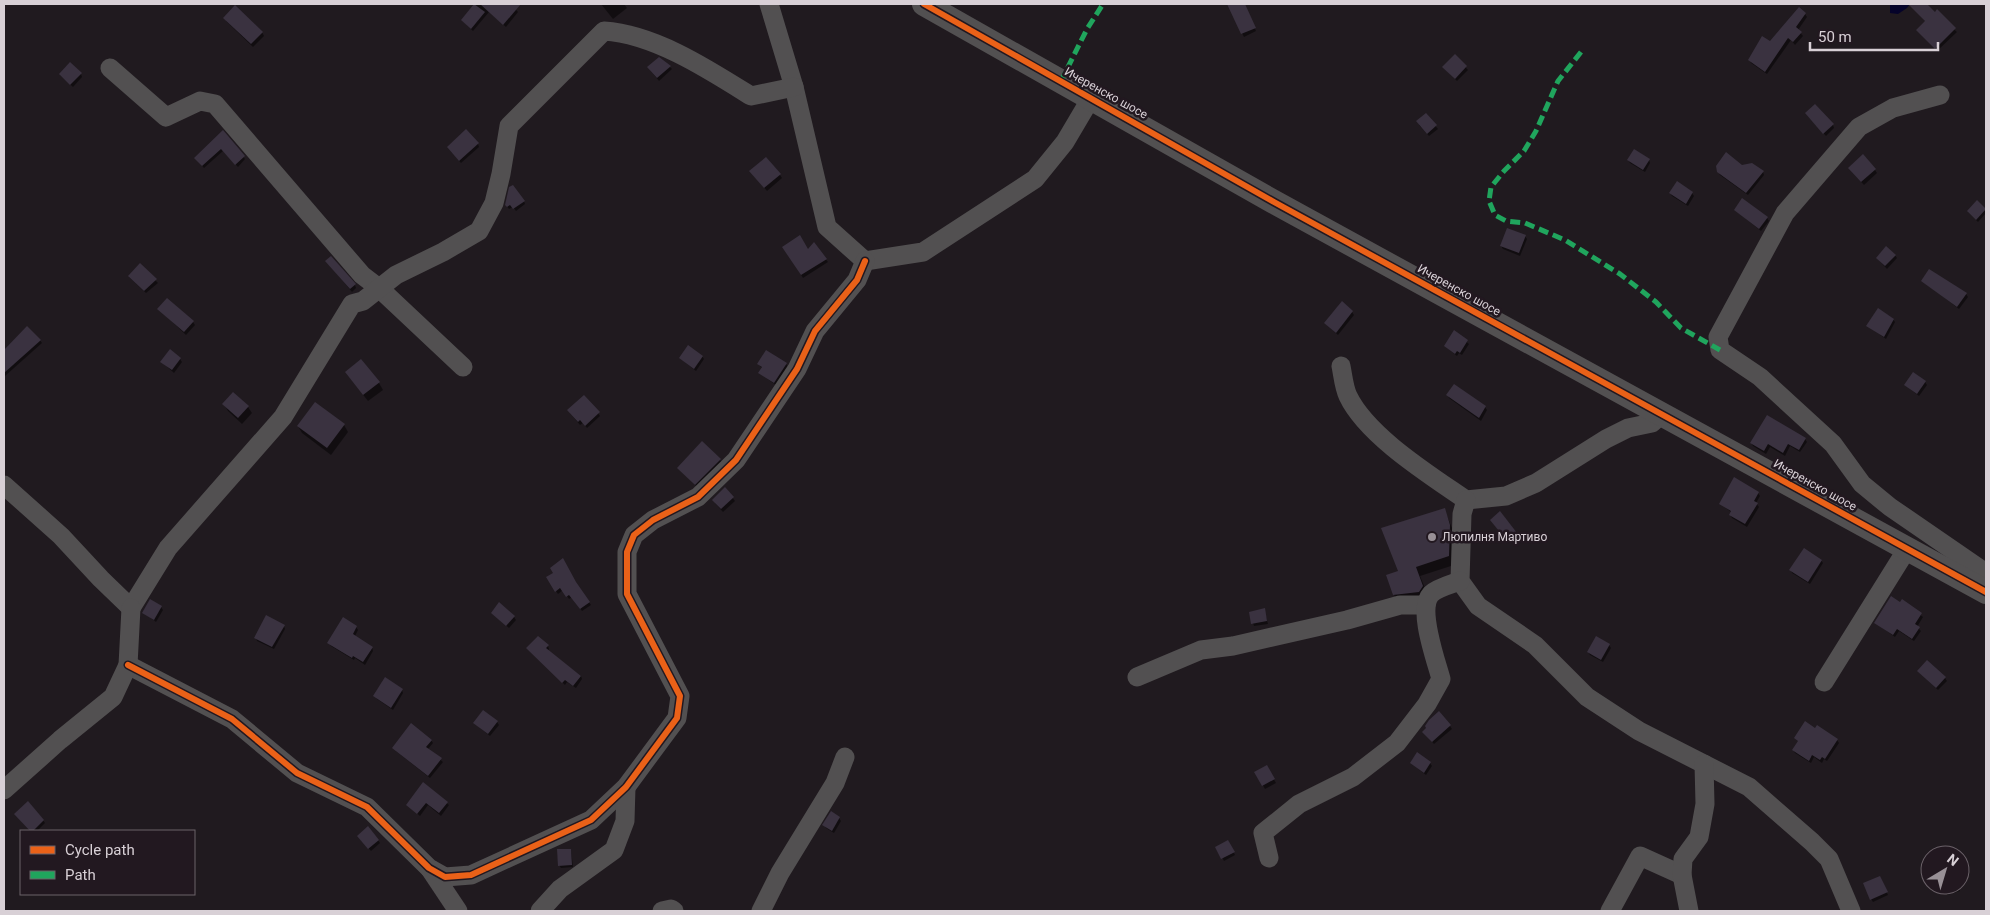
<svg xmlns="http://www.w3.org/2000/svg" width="1990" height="915" font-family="Roboto,sans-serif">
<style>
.water{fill:#05032a}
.shadow{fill:#0007}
.building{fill:#3a3240}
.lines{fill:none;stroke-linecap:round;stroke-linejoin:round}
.minor{stroke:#525051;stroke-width:19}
.tertiary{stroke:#525051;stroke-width:24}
.quiet{stroke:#20a55d;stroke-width:5;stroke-dasharray:10 5;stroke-linecap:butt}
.cycleway-casing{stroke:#221820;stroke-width:9}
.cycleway{stroke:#ea6118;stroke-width:6}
.poi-dot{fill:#989096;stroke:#221820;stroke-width:2}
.labels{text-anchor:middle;stroke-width:5;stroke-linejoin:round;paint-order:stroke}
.street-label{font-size:12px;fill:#d8d0d6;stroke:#221820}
.poi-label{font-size:12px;fill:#d8d0d6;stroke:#221820;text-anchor:start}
</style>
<rect width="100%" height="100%" fill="#201a1f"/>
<polygon class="water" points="1890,4 1910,4 1907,8 1898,14 1890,13"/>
<g class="shadow">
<polygon points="476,4 511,4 518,12 506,27 489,12 473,31 462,20"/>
<polygon points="601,4 624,4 627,8 613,19"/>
<polygon points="1228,4 1244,4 1256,31 1244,37"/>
<polygon points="1917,4 1926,4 1957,32 1937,51 1920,33 1926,22 1913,7"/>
<polygon points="1805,14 1807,17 1798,30 1803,36 1795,45 1791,40 1767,74 1751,63 1750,60"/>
<polygon points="226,21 262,32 264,36 253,47"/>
<polygon points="1455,56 1468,70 1457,81 1446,70"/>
<polygon points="670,67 672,69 659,81 650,70"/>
<polygon points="81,74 82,77 73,87 60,75"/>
<polygon points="1806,114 1833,125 1834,128 1826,136"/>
<polygon points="1426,115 1438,129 1429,136 1419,125"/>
<polygon points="222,132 245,159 238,167 223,151 204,168 198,161"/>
<polygon points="478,144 479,147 461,163 448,148"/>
<polygon points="1628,160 1649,160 1650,163 1645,172 1630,163"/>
<polygon points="1875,170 1877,173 1864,185 1851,171"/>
<polygon points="1718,171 1763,172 1764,175 1748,195 1720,175"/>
<polygon points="753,174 780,175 782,178 767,191"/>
<polygon points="1670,193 1692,193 1694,196 1688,206 1672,196"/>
<polygon points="524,201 525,204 516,211 513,207 509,209 506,205"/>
<polygon points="1986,209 1986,213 1978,222 1968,212"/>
<polygon points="1735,210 1767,218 1769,221 1761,231"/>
<polygon points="1525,236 1527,239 1520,256 1503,249 1501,246"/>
<polygon points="814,244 828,262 803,278 784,247 808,251"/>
<polygon points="1895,255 1897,258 1887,269 1877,258"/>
<polygon points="329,264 355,285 356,288 352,292"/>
<polygon points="140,265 158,283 146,293 129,277"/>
<polygon points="1923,281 1966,294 1968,297 1959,309"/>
<polygon points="159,309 193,322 195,325 186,335"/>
<polygon points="1352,312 1354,315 1338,335 1326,324"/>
<polygon points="1893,319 1895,322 1886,339 1868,326"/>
<polygon points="1455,332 1469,344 1462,355 1459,353 1457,356 1445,346"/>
<polygon points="40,340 42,343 5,376 4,374 4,350"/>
<polygon points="767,351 786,364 788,367 776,385 759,373 762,368 758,364"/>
<polygon points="702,356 704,359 696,371 680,358"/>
<polygon points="180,359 182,362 174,373 162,362"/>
<polygon points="346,373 379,383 383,390 368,401"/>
<polygon points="1925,382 1927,385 1919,396 1905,385"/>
<polygon points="1454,385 1485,407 1487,410 1481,421 1449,398 1448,395"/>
<polygon points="224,404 248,407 252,413 242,424 228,411"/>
<polygon points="570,413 598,413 600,416 587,428 583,423 580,425"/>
<polygon points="344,425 348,432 331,455 302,433 298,426"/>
<polygon points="1805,439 1807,442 1800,452 1790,446 1785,456 1770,447 1766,454 1753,446 1751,443"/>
<polygon points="720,460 722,463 697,487 678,468"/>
<polygon points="725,488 735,501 723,512 715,503"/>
<polygon points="1758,493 1760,496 1756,503 1759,507 1747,527 1732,518 1730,515 1731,512 1721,504"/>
<polygon points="1444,509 1455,535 1454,565 1420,576 1428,595 1400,604 1394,595 1399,572"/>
<polygon points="1493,523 1516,533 1518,536 1509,543"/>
<polygon points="1821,560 1823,563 1810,584 1792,573 1791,570"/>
<polygon points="547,578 589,602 591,605 582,611 572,597 569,599 563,590 558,594"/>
<polygon points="1902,601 1923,617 1917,627 1921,631 1914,641 1899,631 1895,637 1876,623"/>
<polygon points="161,607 163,610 156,622 144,612"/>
<polygon points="1264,610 1268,624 1254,626 1253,623"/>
<polygon points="492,613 514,617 516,620 509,628"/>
<polygon points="343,619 356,627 358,630 355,636 372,647 373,651 365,665 355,658 354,660 331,646 329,643"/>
<polygon points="284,626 285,629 274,649 257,641 256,638"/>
<polygon points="1609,645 1611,648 1603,662 1590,655 1588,652"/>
<polygon points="548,646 549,649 548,651 581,676 582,679 576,688 567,682 565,685 527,648"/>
<polygon points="1918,671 1945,678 1947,681 1938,690"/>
<polygon points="402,690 403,693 393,710 377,699 375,696"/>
<polygon points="497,722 499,725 490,736 474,723"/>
<polygon points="1450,726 1452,729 1434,744 1426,735"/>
<polygon points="1796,738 1837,740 1839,743 1827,761 1824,759 1822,763 1814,757 1811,763 1795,753 1793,750 1799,742"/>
<polygon points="431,740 433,743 428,749 443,762 430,778 396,751"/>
<polygon points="1411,763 1430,763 1432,766 1426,775"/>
<polygon points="1267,767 1276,783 1265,789 1256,773"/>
<polygon points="424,784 449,805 441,816 428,805 420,816 407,805"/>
<polygon points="15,814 43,820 45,823 37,831 30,831"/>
<polygon points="839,818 841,821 834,833 826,828 824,825"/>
<polygon points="360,839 378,840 380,843 371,851"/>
<polygon points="1228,841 1235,855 1224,861 1217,847"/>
<polygon points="571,850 573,867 561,868 559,865"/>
<polygon points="1881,880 1888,895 1873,902 1871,899"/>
<polygon points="1944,885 1958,885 1960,891 1947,895"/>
</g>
<g class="building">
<polygon points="474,4 485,12 471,29 461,20"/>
<polygon points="480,4 521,4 503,25"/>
<polygon points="1227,4 1245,4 1256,28 1241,34"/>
<polygon points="1908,4 1927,4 1935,12 1937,9 1956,28 1935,49 1916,30 1925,21"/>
<polygon points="235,5 263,32 251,44 223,18"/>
<polygon points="1799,7 1806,13 1796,27 1802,32 1793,42 1788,38 1765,72 1748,60 1762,36 1770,41"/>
<polygon points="1455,54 1467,66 1455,79 1442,67"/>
<polygon points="659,57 671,66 657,78 647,67"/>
<polygon points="70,62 82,73 70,85 59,74"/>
<polygon points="1815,104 1834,124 1823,134 1805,113"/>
<polygon points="1426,113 1437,125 1427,134 1416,121"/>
<polygon points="466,129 479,143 459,161 447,147"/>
<polygon points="223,130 245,156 235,165 221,149 202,166 194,158"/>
<polygon points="1634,149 1650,159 1643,170 1627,160"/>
<polygon points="1726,152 1742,165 1752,163 1764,171 1746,193 1717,172 1716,166"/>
<polygon points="1863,154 1876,169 1861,182 1848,168"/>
<polygon points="766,157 781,174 764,188 749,171"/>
<polygon points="1677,181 1693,192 1686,204 1669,193"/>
<polygon points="513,185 525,201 513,209 510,205 507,207 505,205 509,187"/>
<polygon points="1742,198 1768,217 1759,229 1734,210"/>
<polygon points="1977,200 1986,209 1976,220 1967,211"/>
<polygon points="1507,228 1526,235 1519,253 1500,246"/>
<polygon points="800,235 808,249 814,242 827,259 801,275 782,247"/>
<polygon points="1886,246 1896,255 1885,266 1876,258"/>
<polygon points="331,256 356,284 350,289 325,261"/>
<polygon points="140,263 157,279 144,291 128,276"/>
<polygon points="1929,269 1967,293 1957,307 1921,281"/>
<polygon points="167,298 194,321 184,332 157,309"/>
<polygon points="1342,301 1353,311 1336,333 1324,323"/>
<polygon points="1878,308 1894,319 1884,337 1866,326"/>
<polygon points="27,326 41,340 4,373 4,350"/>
<polygon points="1454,330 1468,340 1460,353 1457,351 1455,354 1444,346"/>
<polygon points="688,345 703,356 694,369 679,358"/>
<polygon points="170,349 181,358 172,370 160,362"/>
<polygon points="766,350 787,363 774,383 758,373 762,367 757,364"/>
<polygon points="361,359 380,382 363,395 345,372"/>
<polygon points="1913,372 1926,381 1917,394 1904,385"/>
<polygon points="1454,384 1486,406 1479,418 1446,395"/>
<polygon points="233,392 249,406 238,418 222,404"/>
<polygon points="584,395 600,412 585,426 580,420 578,422 567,410"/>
<polygon points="315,402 345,424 327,448 297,426"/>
<polygon points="1767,415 1806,438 1799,450 1788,444 1783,453 1768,444 1764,451 1750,443"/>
<polygon points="702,441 721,459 695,485 677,468"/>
<polygon points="1734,477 1759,492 1754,501 1758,503 1745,524 1729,515 1731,511 1719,504"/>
<polygon points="725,487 734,497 721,509 712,500"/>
<polygon points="1445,508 1450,525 1449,556 1416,567 1423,586 1419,592 1393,595 1386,575 1398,571 1381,528"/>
<polygon points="1500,511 1517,533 1507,541 1490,520"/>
<polygon points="1804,548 1822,560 1808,582 1789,570"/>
<polygon points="563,558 576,582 590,602 580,609 569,595 566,597 560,588 555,592 546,577 553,573 550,568"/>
<polygon points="1891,596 1900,602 1902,599 1922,613 1915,624 1920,627 1912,639 1897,629 1893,635 1874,623"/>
<polygon points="150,599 162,606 154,620 142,613"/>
<polygon points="499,602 515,616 506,626 491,613"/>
<polygon points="1265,608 1267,621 1251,624 1249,612"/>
<polygon points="266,615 285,625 272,647 254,638"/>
<polygon points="343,617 357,626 353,634 373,647 363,662 353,656 352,658 327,643"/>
<polygon points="538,636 549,645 546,648 581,676 573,686 565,680 562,683 526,648"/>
<polygon points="1596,636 1610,644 1601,660 1587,652"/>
<polygon points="1927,660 1946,677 1936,688 1917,671"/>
<polygon points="385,677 403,689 391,708 373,696"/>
<polygon points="483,710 498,721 488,734 473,723"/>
<polygon points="1439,711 1451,725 1432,742 1422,732 1426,728 1425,726 1429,720"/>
<polygon points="1805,721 1815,728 1817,725 1838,739 1825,759 1822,757 1820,760 1812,755 1809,761 1792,750 1798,741 1794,738"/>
<polygon points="411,723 432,740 426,747 442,758 428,776 392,748"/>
<polygon points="1417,752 1431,762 1424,773 1410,763"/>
<polygon points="1267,765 1275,779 1262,786 1254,772"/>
<polygon points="423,782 448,802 439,813 426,803 417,814 406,805"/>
<polygon points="28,801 44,820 33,831 30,831 14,814"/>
<polygon points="831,811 840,817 832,831 822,825"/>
<polygon points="368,826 379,840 368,849 357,836"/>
<polygon points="1228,840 1235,852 1221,859 1215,847"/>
<polygon points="557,849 571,849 572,865 558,866"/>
<polygon points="1880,876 1888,892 1870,900 1863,883"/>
</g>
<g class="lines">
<g class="minor">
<polyline points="769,4 794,87 827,227 865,261 923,252 1035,179 1065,142 1091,98"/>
<polyline points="110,68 166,117 200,101 215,104 362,275 379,288 463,367"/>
<polyline points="1940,95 1893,108 1859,127 1785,213 1718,337 1720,350 1760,377 1833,444 1862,484 1890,507 1986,573"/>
<path d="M1341,366C1343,376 1344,388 1348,396C1367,436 1430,475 1466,500L1506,496L1536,483L1606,439L1628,428L1652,423L1662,414"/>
<path d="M4,485L61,536L101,579L131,608L168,548L283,417L352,304L363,301L396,275L443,252L479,231L494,203L501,174L509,126L604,31C654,34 708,69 751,96L794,87"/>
<polyline points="1466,500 1462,514 1460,581 1478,606 1535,645 1587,697 1639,731 1749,787 1812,842 1829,859 1851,911"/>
<polyline points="128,665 232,719 297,773 367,807 429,868 445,877 471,875 591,820 626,787 677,718 680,696 627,594 627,552 634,535 653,520 698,497 736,460 797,369 815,331 857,280 865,261"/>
<polyline points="1137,677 1201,650 1233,646 1347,620 1400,605 1426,605"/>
<polyline points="1824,682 1907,549"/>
<polyline points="4,790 60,740 113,697 128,665 131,608"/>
<path d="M1269,858L1263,833L1299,804L1353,777L1397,743L1427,704L1441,679C1436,660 1417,609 1431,594C1437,588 1452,584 1460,581"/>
<polyline points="430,869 458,911"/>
<polyline points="540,911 560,889 614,850 625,821 626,787"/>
<polyline points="662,911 671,909 674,911"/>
<polyline points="761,911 780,873 835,783 845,757"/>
<polyline points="1610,911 1640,856 1682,875"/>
<polyline points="1689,911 1682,875 1683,859 1699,837 1705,804 1704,764"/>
</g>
<polyline class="tertiary" points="924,4 1274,202 1986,592"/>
<g class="quiet">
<polyline points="1581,52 1558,81 1536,131 1524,151 1504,171 1491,187 1489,201 1495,215 1506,221 1525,223 1565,240 1620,274 1656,302 1681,328 1720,350"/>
<polyline points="1061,81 1087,29 1103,4"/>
</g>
<defs>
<g id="cycleway">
<polyline points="924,4 1274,202 1986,592"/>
<polyline points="128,665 232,719 297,773 367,807 429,868 445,877 471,875 591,820 626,787 677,718 680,696 627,594 627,552 634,535 653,520 698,497 736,460 797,369 815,331 857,280 865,261"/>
</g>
</defs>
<use href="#cycleway" class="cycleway-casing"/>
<use href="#cycleway" class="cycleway"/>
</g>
<circle class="poi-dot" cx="1432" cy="537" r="5"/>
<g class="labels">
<g class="street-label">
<text transform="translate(1106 93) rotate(29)" y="4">Ичеренско шосе</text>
<text transform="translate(1459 290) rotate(29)" y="4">Ичеренско шосе</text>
<text transform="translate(1815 485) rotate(29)" y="4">Ичеренско шосе</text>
</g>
<g class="poi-label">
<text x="1442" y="541">Люпилня Мартиво</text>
</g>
</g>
<rect width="1990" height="915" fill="none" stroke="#d8d0d6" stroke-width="10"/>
<rect x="20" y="830" width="175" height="65" fill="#221820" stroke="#6b6269"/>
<rect x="30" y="846" width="25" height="8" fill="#ea6118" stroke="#6b6269"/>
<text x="65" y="855" font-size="15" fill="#d8d0d6">Cycle path</text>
<rect x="30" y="871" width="25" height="8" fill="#20a55d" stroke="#6b6269"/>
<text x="65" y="880" font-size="15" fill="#d8d0d6">Path</text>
<g transform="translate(1945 870) rotate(38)"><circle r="24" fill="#221820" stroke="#6b6269"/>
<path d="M0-4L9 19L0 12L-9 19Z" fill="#989096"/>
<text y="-8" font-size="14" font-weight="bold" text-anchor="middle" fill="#d8d0d6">N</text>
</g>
<path d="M1810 42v8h128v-8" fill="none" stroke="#d8d0d6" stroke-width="2.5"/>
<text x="1818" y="42" font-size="15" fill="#d8d0d6" stroke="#221820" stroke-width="4" paint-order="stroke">50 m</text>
</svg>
